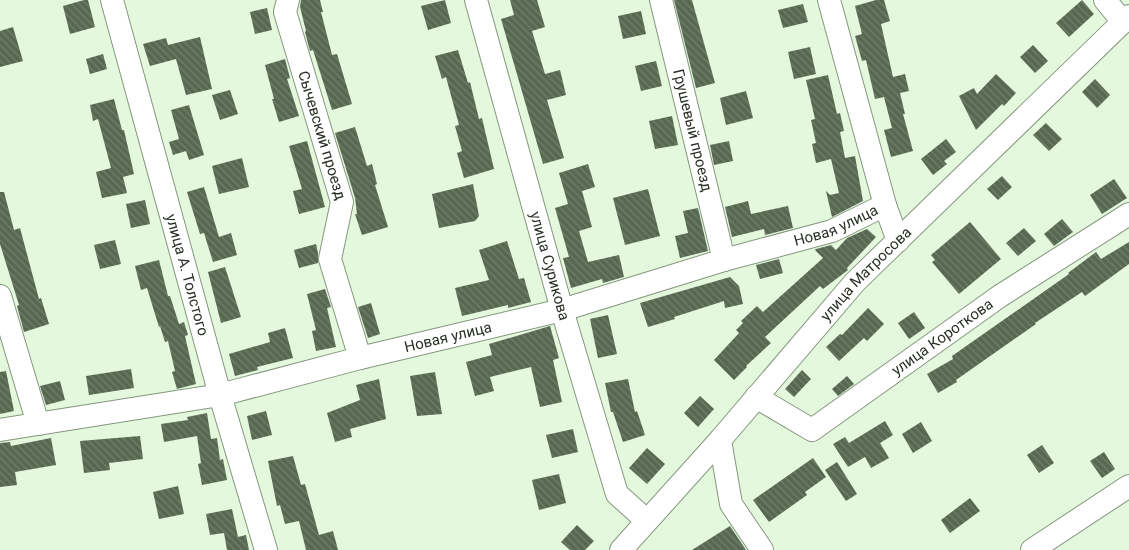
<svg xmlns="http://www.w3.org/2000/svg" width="1129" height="550" font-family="Roboto,sans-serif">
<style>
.building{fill:url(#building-back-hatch)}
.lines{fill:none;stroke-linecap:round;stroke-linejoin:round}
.minor-casing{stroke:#85977e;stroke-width:24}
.minor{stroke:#fff;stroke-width:22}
.labels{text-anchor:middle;stroke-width:5;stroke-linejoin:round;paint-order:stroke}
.street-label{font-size:15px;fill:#293026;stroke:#e3f8dd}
</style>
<defs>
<pattern id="building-back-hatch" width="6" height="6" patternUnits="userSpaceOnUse" patternTransform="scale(1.25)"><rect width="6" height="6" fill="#576851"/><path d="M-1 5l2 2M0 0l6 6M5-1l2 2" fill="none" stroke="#717e6c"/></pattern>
</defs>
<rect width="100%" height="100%" fill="#e3f8dd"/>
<g class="building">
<polygon points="84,0 88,0 95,27 70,34 63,6"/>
<polygon points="301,0 320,0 323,12 321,12 332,55 337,54 352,104 332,110 313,50 310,51 305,32 306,31 300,7"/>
<polygon points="445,0 451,23 428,30 421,6"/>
<polygon points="510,0 537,0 545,27 532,31 545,74 560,70 566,95 547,100 564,158 543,164 501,19 514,15"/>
<polygon points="674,0 692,0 715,83 696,88"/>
<polygon points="876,0 884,0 890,21 881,24 893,77 905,74 909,91 900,93 905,114 903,114 913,151 891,157 884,130 892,128 884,97 875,99 866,60 862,61 855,36 862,34 855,6"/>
<polygon points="1082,0 1094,14 1069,37 1056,23"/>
<polygon points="803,4 808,22 783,28 778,10"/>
<polygon points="267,8 272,30 255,34 250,12"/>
<polygon points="641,11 646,34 623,39 618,16"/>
<polygon points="13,27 23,61 0,67 0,31"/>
<polygon points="200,37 212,89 186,95 176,59 150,66 143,44 166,38 168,45"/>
<polygon points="1033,45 1048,61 1035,73 1020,57"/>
<polygon points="810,47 816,74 794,79 788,52"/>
<polygon points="458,50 468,83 470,82 479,119 482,118 494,169 464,178 457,153 462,151 455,126 459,125 446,77 442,79 435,56"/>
<polygon points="103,54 107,69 90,74 86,59"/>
<polygon points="285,59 290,78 287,79 299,116 279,122 272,99 274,99 265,65"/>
<polygon points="656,61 662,86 641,91 635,66"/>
<polygon points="996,74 1016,93 1004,106 1002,104 976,130 959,96 974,88 977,94"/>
<polygon points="828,75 837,114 840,113 844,131 840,132 845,158 855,156 863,201 832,217 826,191 830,195 839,193 831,159 816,163 812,144 816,143 811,120 815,119 806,80"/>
<polygon points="1095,79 1110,95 1097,108 1082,92"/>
<polygon points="230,90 238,114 220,120 212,95"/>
<polygon points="746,91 753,118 726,125 720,98"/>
<polygon points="114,99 122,130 124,130 134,174 123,177 127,193 102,198 96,172 111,168 98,119 93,121 90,105"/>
<polygon points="189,105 204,155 189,160 186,151 173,155 169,142 179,139 171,110"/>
<polygon points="672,116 678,145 655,149 649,121"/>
<polygon points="1046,123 1062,139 1049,151 1033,135"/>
<polygon points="355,127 367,166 372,164 377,184 375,185 388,227 362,235 355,214 357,214 355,198 335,133"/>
<polygon points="946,139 956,152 944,161 947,164 933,175 921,159"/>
<polygon points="307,141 325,207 299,214 293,191 302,189 289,146"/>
<polygon points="729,141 733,161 714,165 710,145"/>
<polygon points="242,158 249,187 219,194 212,166"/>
<polygon points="588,164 595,187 582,191 592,227 579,231 588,262 619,255 624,277 603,283 602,279 571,288 563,258 569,257 555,208 568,204 559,173"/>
<polygon points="1002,176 1012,187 998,200 987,189"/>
<polygon points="1114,179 1127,198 1102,214 1090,195"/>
<polygon points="473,184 479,216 475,221 439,228 432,194"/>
<polygon points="204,187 219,237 231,233 237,255 213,262 204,233 200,234 187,192"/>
<polygon points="648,189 660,236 625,245 613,198"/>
<polygon points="0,192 4,192 14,230 20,228 39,299 41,298 49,324 24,332 17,306 19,305 0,244"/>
<polygon points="145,200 150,224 131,228 126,204"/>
<polygon points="748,201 751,214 788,206 793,228 765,235 764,229 732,237 725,207"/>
<polygon points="698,208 708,251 680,258 675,236 688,233 683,211"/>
<polygon points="1062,219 1073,232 1054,246 1044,234"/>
<polygon points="970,222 1001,259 959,294 932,262 935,260 931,255"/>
<polygon points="1024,228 1036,241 1018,256 1006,243"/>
<polygon points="867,229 876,237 847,268 848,270 823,289 820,286 765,337 771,343 746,366 747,367 734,380 714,360 739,333 736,330 743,323 741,321 757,306 763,312 823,258 815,250 816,249 831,245 836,250 847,238"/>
<polygon points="115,240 121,264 100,269 94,245"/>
<polygon points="507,241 519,279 524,278 531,302 508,308 508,305 462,316 455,288 489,280 479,250"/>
<polygon points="1129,242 1129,264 1085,296 1082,292 1035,323 1036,324 956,380 957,382 938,393 927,374 953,359 952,356 1069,274 1068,273 1096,252 1101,259"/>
<polygon points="316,244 318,253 318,263 299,268 294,250"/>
<polygon points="779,259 783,273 760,279 756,265"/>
<polygon points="159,260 168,296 170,296 179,324 184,322 188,335 185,336 196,384 177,389 172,372 175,371 168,341 165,342 160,326 159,327 147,288 141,290 135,266"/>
<polygon points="225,267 241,317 221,323 208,272"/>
<polygon points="730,277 739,286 743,304 725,308 724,301 674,317 675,319 648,327 640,303"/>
<polygon points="325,289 331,307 327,308 336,347 316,351 312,331 316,330 307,294"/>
<polygon points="371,303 380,334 368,338 358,307"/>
<polygon points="868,308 884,324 867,341 864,338 839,361 826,347 840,334 842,335"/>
<polygon points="914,312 925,328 909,339 898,323"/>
<polygon points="608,315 617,354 598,358 590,319"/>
<polygon points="550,326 559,358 553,360 562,402 540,407 531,367 490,377 494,391 475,396 466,362 492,355 489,344"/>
<polygon points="285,328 293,358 257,367 258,370 235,376 229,354 270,342 268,333"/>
<polygon points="131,369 134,388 89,395 86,376"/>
<polygon points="802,370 811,379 794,397 785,389"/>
<polygon points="6,371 14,411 0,414 0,372"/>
<polygon points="435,372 442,414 417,416 410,376"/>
<polygon points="847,376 854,384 838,396 832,389"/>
<polygon points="379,379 386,419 350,429 352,437 335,442 327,413 360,400 356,385"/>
<polygon points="628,379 635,412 637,411 645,435 623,442 613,412 611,412 605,383"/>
<polygon points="60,381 65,400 46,405 40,386"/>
<polygon points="700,396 714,409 698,427 684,413"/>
<polygon points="266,411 272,435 252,440 247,416"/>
<polygon points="207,413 211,439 217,438 220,460 223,459 227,480 202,485 198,464 201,463 197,436 164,442 161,424 188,420 187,417"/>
<polygon points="885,421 893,435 880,443 889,458 871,468 865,457 848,467 833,444 845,437 849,443"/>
<polygon points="921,422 932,441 913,453 902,434"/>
<polygon points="573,429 578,452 552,458 546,435"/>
<polygon points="140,436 143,459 109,463 110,470 84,473 80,441"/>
<polygon points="51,438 56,465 15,472 17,485 0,487 0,443 10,442 11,446"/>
<polygon points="1042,445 1054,463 1039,473 1027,455"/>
<polygon points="647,448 665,464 647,484 629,468"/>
<polygon points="1104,452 1115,469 1102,478 1090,461"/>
<polygon points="293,456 301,485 305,484 319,535 333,531 338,550 306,550 299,521 285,524 280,505 277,506 268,461"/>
<polygon points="813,458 826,477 805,492 807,495 769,522 753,500"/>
<polygon points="837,462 857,494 846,501 825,470"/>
<polygon points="559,474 566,503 539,510 532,480"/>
<polygon points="178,486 184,514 159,519 153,492"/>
<polygon points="970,498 980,511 950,533 941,520"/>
<polygon points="232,509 238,537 246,535 249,550 227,550 224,533 210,535 206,514"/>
<polygon points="577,525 594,541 585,550 570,550 561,542"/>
<polygon points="730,526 746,550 692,550"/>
</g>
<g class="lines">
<defs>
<g id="minor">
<path id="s1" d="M112,0L220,395L266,550"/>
<path id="s2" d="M288,0L285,12L342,202L330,259L360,358"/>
<path id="s3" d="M476,0L562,310L617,494L646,520"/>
<path id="s4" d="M661,0L724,260"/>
<polyline points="829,0 885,205 898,241"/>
<polyline points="1105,0 1123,22"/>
<polyline points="0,296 38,424"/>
<path id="s5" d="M756,397L812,430L1000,296L1129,214"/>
<path id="s6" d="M0,430L220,395L360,358L562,310L724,260L832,231L885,205"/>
<polyline points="720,440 731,504 762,550"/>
<path id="s7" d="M621,550L720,440L855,282L1129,16"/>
<polyline points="1032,550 1129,486"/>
</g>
</defs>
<use href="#minor" class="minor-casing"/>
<use href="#minor" class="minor"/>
</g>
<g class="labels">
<g class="street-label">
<text dy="5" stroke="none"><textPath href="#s4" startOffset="134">Грушевый проезд</textPath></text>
<text dy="5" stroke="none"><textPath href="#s2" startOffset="141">Сычевский проезд</textPath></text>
<text dy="5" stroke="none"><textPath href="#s6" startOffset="862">Новая улица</textPath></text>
<text dy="5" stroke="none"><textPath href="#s3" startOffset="276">улица Сурикова</textPath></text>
<text dy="5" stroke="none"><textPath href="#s1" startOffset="285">улица А. Толстого</textPath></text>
<text dy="5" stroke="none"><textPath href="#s7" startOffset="369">улица Матросова</textPath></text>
<text dy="5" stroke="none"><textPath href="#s6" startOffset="458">Новая улица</textPath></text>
<text dy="5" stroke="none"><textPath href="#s5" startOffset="225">улица Короткова</textPath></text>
</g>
</g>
</svg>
